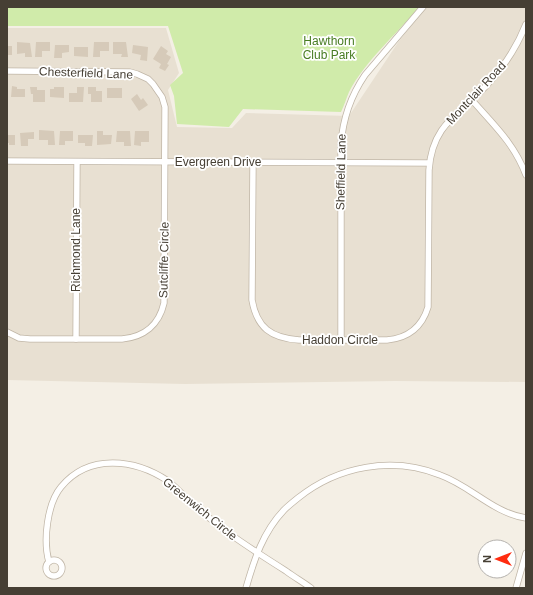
<svg xmlns="http://www.w3.org/2000/svg" width="533" height="595" font-family="Arial,sans-serif">
<style>
.residential{fill:#e8e0d2}
.green{fill:#d0ebaa}
.building{fill:#d6cab9}
.lines{fill:none;stroke-linecap:round;stroke-linejoin:round}
.minor-casing{stroke:#c0b6a7;stroke-width:7}
.minor{stroke:#fff;stroke-width:5.5}
.labels{text-anchor:middle;stroke-width:3.5;stroke-linejoin:round;paint-order:stroke}
.park-label{font-size:12px;fill:#487c23;stroke:#fff}
.street-label{font-size:12px;fill:#463f34;stroke:#fff}
</style>
<rect width="100%" height="100%" fill="#f4efe5"/>
<polygon class="residential" points="426,7 526,7 526,382 395,381 185,384 7,380 7,28 166,28 179,73 168,90 177,127 232,128 246,113 349,116 399,41"/>
<path class="green" d="M7,7H419C397,34 365,61 349,92C346,99 344,106 341,112L243,109L229,127L177,124L174,96L170,85L183,73L168,26H7Z"/>
<g class="building">
<polygon points="17,42 30,43 32,57 25,57 25,53 17,54"/>
<polygon points="36,42 50,42 50,51 42,51 42,57 35,57"/>
<polygon points="94,42 109,42 109,51 100,51 100,57 93,57"/>
<polygon points="113,42 126,42 128,57 121,57 122,54 113,54"/>
<polygon points="55,45 69,45 69,52 62,53 62,58 54,58"/>
<polygon points="133,45 148,47 147,61 140,60 141,55 132,53"/>
<rect x="7" y="46" width="5" height="9"/>
<polygon points="161,46 168,51 166,54 171,57 167,64 169,65 165,71 159,68 161,64 153,59"/>
<polygon points="74,47 88,47 88,57 74,56"/>
<polygon points="12,86 17,87 17,89 25,89 25,97 11,97"/>
<polygon points="30,87 37,87 37,90 45,90 45,102 33,102 33,94 31,94"/>
<polygon points="54,87 64,87 64,98 50,97 50,89 54,89"/>
<polygon points="77,87 84,87 83,102 69,102 69,93 77,93"/>
<polygon points="88,87 96,87 96,91 102,91 102,102 91,102 91,94 88,94"/>
<rect x="107" y="88" width="15" height="10"/>
<polygon points="137,94 141,100 143,98 148,105 139,111 131,99"/>
<polygon points="39,130 54,131 55,145 48,145 48,140 39,140"/>
<polygon points="60,131 73,131 73,141 65,141 65,145 59,145"/>
<polygon points="97,131 103,131 103,135 112,135 111,144 97,145"/>
<polygon points="117,131 130,131 131,146 124,146 124,142 116,142"/>
<polygon points="135,131 149,131 149,142 141,142 141,146 134,145"/>
<polygon points="34,132 34,139 28,139 28,146 21,146 20,133"/>
<polygon points="7,135 15,135 15,145 9,145 9,143 7,143"/>
<polygon points="78,135 93,135 92,146 85,146 85,143 78,143"/>
</g>
<g class="lines">
<defs>
<g id="minor">
<path d="M7,71L130,72L137,74L148,79L153,84L162,97L165,107L164,303C159,325 144,337 122,339H30L19,338L7,332"/>
<path d="M471,99C493,124 514,143 526,175"/>
<polyline points="7,161 429,163"/>
<path d="M253,162L252,300C257,328 271,338 299,340H387C409,338 422,327 428,307L429,170C432,125 458,115 486,86C503,68 517,47 526,24"/>
<polyline points="76,339 77,162"/>
<path d="M341,340V144C343,118 350,97 365,75L423,7"/>
<circle cx="54" cy="568" r="8"/>
<path d="M49,562C43,541 47,504 61,487C89,453 135,459 168,481C176,487 183,495 190,502C203,513 216,524 230,534C248,547 267,559 286,571C294,577 303,582 311,588"/>
<path d="M246,588C254,560 263,532 284,510C288,506 293,502 298,498C338,466 392,456 440,475C471,486 493,513 526,518"/>
<polyline points="516,588 526,553"/>
</g>
</defs>
<use href="#minor" class="minor-casing"/>
<use href="#minor" class="minor"/>
</g>
<g class="labels">
<g class="park-label">
<text x="329" y="45">Hawthorn<tspan x="329" dy="14">Club Park</tspan></text>
</g>
<g class="street-label">
<text transform="translate(86 73) rotate(2)" y="4">Chesterfield Lane</text>
<text transform="translate(476 93) rotate(-47)" y="4">Montclair Road</text>
<text x="218" y="166">Evergreen Drive</text>
<text transform="translate(341 172) rotate(-89)" y="4">Sheffield Lane</text>
<text transform="translate(76 250) rotate(-90)" y="4">Richmond Lane</text>
<text transform="translate(164 260) rotate(-89)" y="4">Sutcliffe Circle</text>
<text x="340" y="344">Haddon Circle</text>
<text transform="translate(200 509) rotate(39)" y="4">Greenwich Circle</text>
</g>
</g>
<rect width="533" height="595" fill="none" stroke="#463f34" stroke-width="16"/>
<g transform="translate(497 559) rotate(270)"><circle r="19" fill="#ffffff" stroke="#b5b2ae"/>
<path d="M0-3L7 15L0 10L-7 15Z" fill="#ff2c10"/>
<text y="-6" font-size="11" font-weight="bold" text-anchor="middle" fill="#463f34">N</text>
</g>
</svg>
